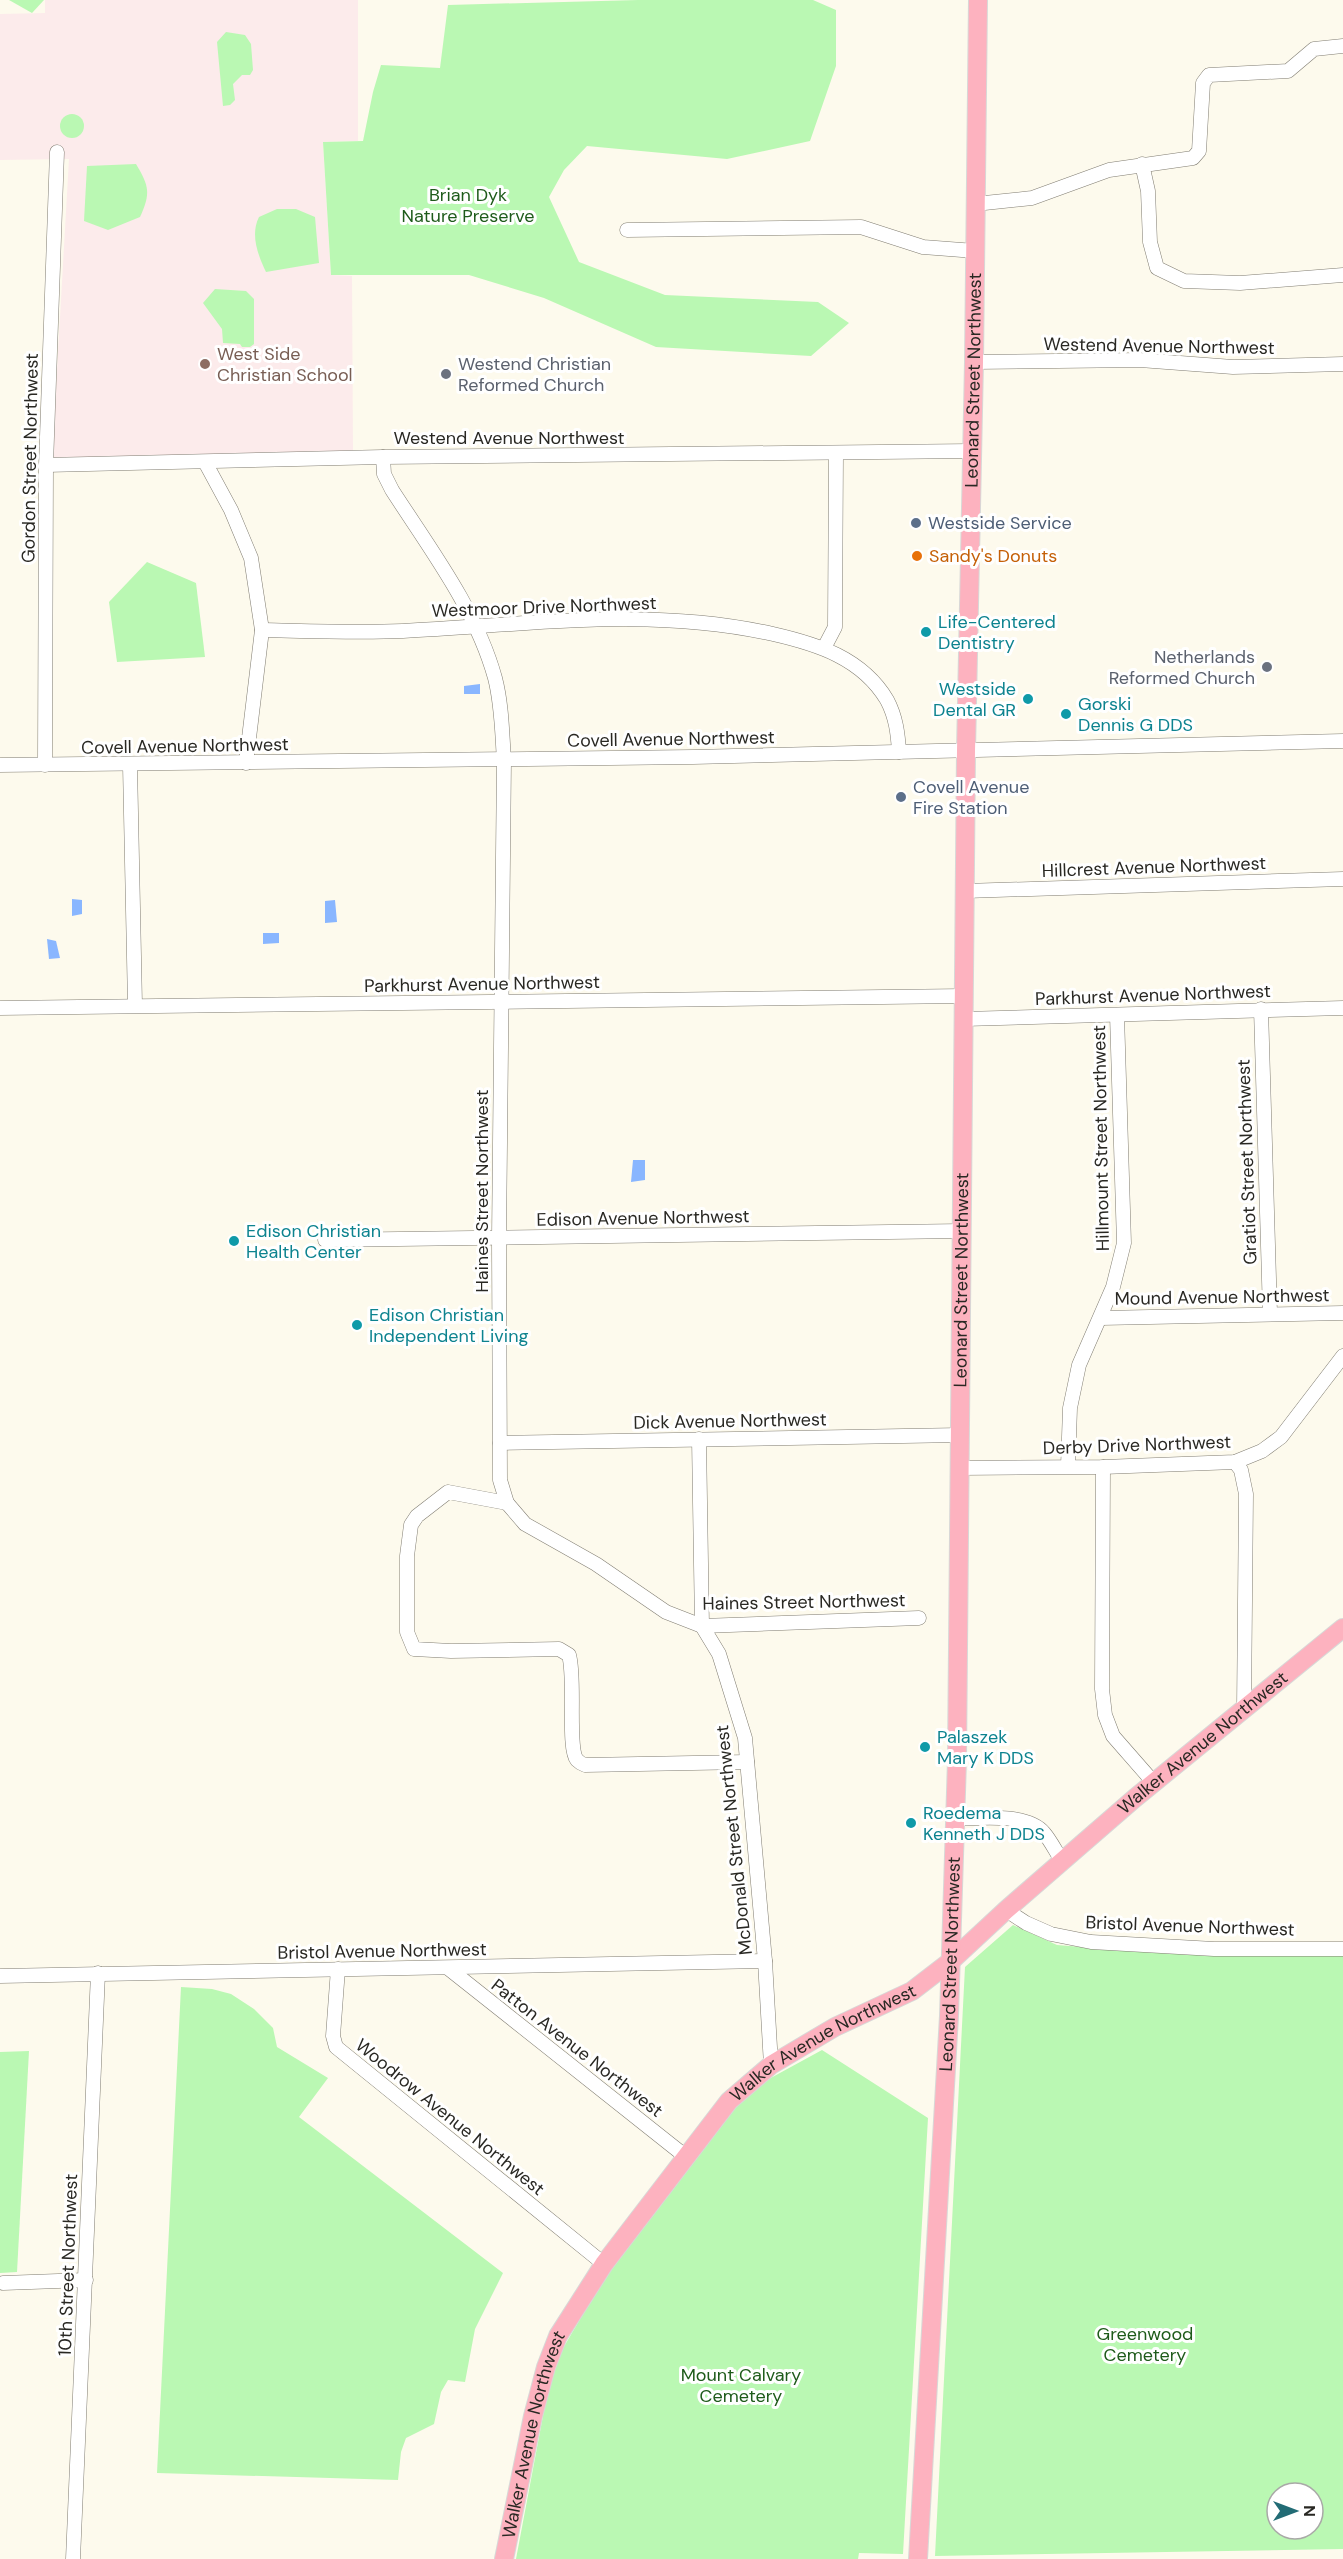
<svg xmlns="http://www.w3.org/2000/svg" width="1343" height="2559" font-family="'DM Sans',sans-serif">
<style>
.education{fill:#fcebeb}
.green{fill:#baf8b3;fill-rule:evenodd}
.water{fill:#89b6ff}
.lines{fill:none;stroke-linecap:round;stroke-linejoin:round}
.minor-casing{stroke:#817d72;stroke-width:15}
.major-casing{stroke:#d8d8d7;stroke-width:20}
.minor{stroke:#fff;stroke-width:14}
.major{stroke:#fdb2bf;stroke-width:18}
.education-dot{fill:#8d6e63;stroke:#fff;stroke-width:2}
.worship-dot{fill:#6b7280;stroke:#fff;stroke-width:2}
.service-dot{fill:#5c6f8a;stroke:#fff;stroke-width:2}
.food-dot{fill:#e8710a;stroke:#fff;stroke-width:2}
.culture-dot{fill:#0f9aa8;stroke:#fff;stroke-width:2}
.labels{text-anchor:middle;stroke-width:6;stroke-linejoin:round;paint-order:stroke}
.park-label{font-size:18px;fill:#1e5b1a;stroke:#fff}
.street-label{font-size:18px;fill:#292823;stroke:#fff}
.education-label{font-size:18px;fill:#785e54;stroke:#fff;text-anchor:start}
.worship-label{font-size:18px;fill:#5b616d;stroke:#fff;text-anchor:start}
.service-label{font-size:18px;fill:#4e5e75;stroke:#fff;text-anchor:start}
.food-label{font-size:18px;fill:#c56008;stroke:#fff;text-anchor:start}
.culture-label{font-size:18px;fill:#0d838f;stroke:#fff;text-anchor:start}
</style>
<rect width="100%" height="100%" fill="#fdfaed"/>
<polygon class="education" points="45,0 358,0 358,141 323,142 331,275 352,276 353,452 52,458 69,159 0,160 0,14 45,13"/>
<g class="green">
<polygon points="9,0 44,0 32,13"/>
<polygon points="638,0 813,0 836,10 836,66 810,141 727,159 587,146 564,170 549,197 579,262 665,295 818,302 849,323 811,356 656,347 544,298 469,275 331,275 323,142 363,141 373,92 381,65 440,68 448,5"/>
<polygon points="226,32 245,35 251,44 253,70 250,75 242,75 233,84 235,100 230,105 223,106 217,42"/>
<circle cx="72" cy="126" r="12"/>
<path d="M136,164C149,186 151,193 140,217L108,230L84,221L87,166Z"/>
<path d="M277,209H296L315,217L319,263L266,272C258,255 250,235 259,217Z"/>
<polygon points="215,289 246,291 254,299 254,344 250,347 242,347 240,344 223,343 222,329 203,303"/>
<polygon points="147,562 196,583 205,657 117,662 109,602"/>
<path d="M1013,1925L1057,1945L1119,1950L1343,1948V2549L935,2556L965,1967ZM1277,2493H1313V2529H1277Z"/>
<polygon points="181,1987 212,1989 231,1994 254,2009 273,2028 277,2047 328,2078 299,2117 503,2273 475,2329 465,2382 448,2380 441,2392 434,2424 406,2438 401,2452 398,2480 157,2473"/>
<polygon points="822,2050 928,2118 903,2554 859,2553 858,2559 516,2559 549,2384 562,2350 600,2285 723,2118 758,2085"/>
<polygon points="29,2051 17,2272 0,2273 0,2052"/>
</g>
<g class="water">
<polygon points="480,684 480,694 464,694 464,686"/>
<polygon points="72,899 82,900 82,914 72,916"/>
<polygon points="335,900 337,922 325,923 325,901"/>
<polygon points="263,933 279,933 279,943 263,944"/>
<polygon points="47,939 56,941 60,958 49,959"/>
<polygon points="633,1160 645,1160 645,1180 631,1182"/>
</g>
<g class="lines">
<defs>
<g id="minor">
<polyline points="1142,164 1148,191 1150,242 1157,268 1184,281 1240,283 1343,275"/>
<polyline points="975,204 1032,198 1109,170 1193,158 1199,151 1203,83 1209,75 1288,71 1314,49 1343,46"/>
<polyline points="627,230 861,227 923,247 975,251"/>
<polyline points="974,362 1140,360 1233,367 1343,364"/>
<path d="M383,457L384,474L392,490C430,549 476,609 495,678C502,705 502,733 504,760L499,1239L500,1480L507,1503L525,1524L596,1564L666,1612L702,1626L919,1618"/>
<polyline points="205,462 231,510 251,558 262,630 246,763"/>
<polyline points="46,465 383,457 972,451"/>
<path d="M262,630C309,631 356,633 403,631C527,625 650,606 773,634C817,644 862,658 887,700C896,717 898,734 899,752"/>
<polyline points="824,648 835,627 836,453"/>
<polyline points="0,765 693,757 1343,741"/>
<polyline points="45,765 46,465 57,152"/>
<polyline points="130,765 135,1005"/>
<polyline points="965,891 1343,879"/>
<polyline points="0,1008 964,996"/>
<polyline points="1261,1009 1270,1313"/>
<polyline points="964,1019 1343,1008"/>
<polyline points="325,1240 962,1231"/>
<polyline points="1101,1318 1343,1313"/>
<polyline points="699,1439 702,1626 719,1654 745,1738 765,1961 771,2065"/>
<polyline points="500,1443 960,1435"/>
<polyline points="1235,1462 1241,1470 1246,1494 1244,1710"/>
<polyline points="1068,1466 1070,1408 1079,1365 1113,1287 1124,1243 1117,1015"/>
<polyline points="1103,1467 1102,1689 1105,1715 1113,1736 1155,1784"/>
<polyline points="959,1468 1103,1467 1235,1462 1262,1451 1281,1437 1343,1356"/>
<path d="M507,1503L448,1492L417,1516L411,1525L407,1556V1632L414,1649L451,1651L559,1649L569,1655C576,1679 567,1748 577,1760C579,1762 582,1764 585,1765L747,1762"/>
<path d="M956,1819C980,1818 1028,1813 1044,1833C1051,1841 1056,1852 1062,1861"/>
<polyline points="1006,1910 1026,1923 1051,1934 1091,1942 1214,1949 1343,1949"/>
<polyline points="448,1968 685,2156"/>
<polyline points="338,1969 333,2036 336,2047 604,2264"/>
<polyline points="0,1976 765,1961"/>
<polyline points="3,2283 86,2280"/>
<polyline points="73,2559 98,1973"/>
</g>
<g id="major">
<path id="s1" d="M504,2559L533,2416L546,2367L558,2336L604,2264L729,2101L771,2065L835,2027L912,1991L951,1961L1006,1910L1135,1798L1343,1628"/>
<path id="s2" d="M918,2559L949,2016L957,1760L966,751L974,362L978,0"/>
</g>
</defs>
<use href="#minor" class="minor-casing"/>
<use href="#major" class="major-casing"/>
<use href="#minor" class="minor"/>
<use href="#major" class="major"/>
</g>
<circle class="education-dot" cx="205" cy="364" r="6"/>
<g class="worship-dot">
<circle cx="446" cy="374" r="6"/>
<circle cx="1267" cy="667" r="6"/>
</g>
<g class="service-dot">
<circle cx="916" cy="523" r="6"/>
<circle cx="901" cy="797" r="6"/>
</g>
<circle class="food-dot" cx="917" cy="556" r="6"/>
<g class="culture-dot">
<circle cx="926" cy="632" r="6"/>
<circle cx="1028" cy="699" r="6"/>
<circle cx="1066" cy="714" r="6"/>
<circle cx="234" cy="1241" r="6"/>
<circle cx="357" cy="1325" r="6"/>
<circle cx="925" cy="1747" r="6"/>
<circle cx="911" cy="1823" r="6"/>
</g>
<g class="labels">
<g class="park-label">
<text x="468" y="201">Brian Dyk<tspan x="468" dy="21">Nature Preserve</tspan></text>
<text x="1145" y="2340">Greenwood<tspan x="1145" dy="21">Cemetery</tspan></text>
<text x="741" y="2381">Mount Calvary<tspan x="741" dy="21">Cemetery</tspan></text>
</g>
<g class="street-label">
<text transform="translate(1159 346) rotate(1)" y="6">Westend Avenue Northwest</text>
<text dy="6" stroke="none"><textPath href="#s2" startOffset="2180">Leonard Street Northwest</textPath></text>
<text x="509" y="444">Westend Avenue Northwest</text>
<text transform="translate(30 458) rotate(-89)" y="6">Gordon Street Northwest</text>
<text transform="translate(544 607) rotate(-2)" y="6">Westmoor Drive Northwest</text>
<text transform="translate(671 739) rotate(-1)" y="6">Covell Avenue Northwest</text>
<text transform="translate(185 746) rotate(-1)" y="6">Covell Avenue Northwest</text>
<text transform="translate(1154 867) rotate(-2)" y="6">Hillcrest Avenue Northwest</text>
<text transform="translate(482 984) rotate(-1)" y="6">Parkhurst Avenue Northwest</text>
<text transform="translate(1153 995) rotate(-2)" y="6">Parkhurst Avenue Northwest</text>
<text transform="translate(1101 1138) rotate(-91)" y="6">Hillmount Street Northwest</text>
<text transform="translate(1247 1162) rotate(-92)" y="6">Gratiot Street Northwest</text>
<text transform="translate(482 1191) rotate(-90)" y="6">Haines Street Northwest</text>
<text transform="translate(643 1218) rotate(-1)" y="6">Edison Avenue Northwest</text>
<text dy="6" stroke="none"><textPath href="#s2" startOffset="1280">Leonard Street Northwest</textPath></text>
<text transform="translate(1222 1297) rotate(-1)" y="6">Mound Avenue Northwest</text>
<text transform="translate(730 1421) rotate(-1)" y="6">Dick Avenue Northwest</text>
<text transform="translate(1137 1445) rotate(-2)" y="6">Derby Drive Northwest</text>
<text transform="translate(804 1602) rotate(-1)" y="6">Haines Street Northwest</text>
<text dy="6" stroke="none"><textPath href="#s1" startOffset="1118">Walker Avenue Northwest</textPath></text>
<text transform="translate(734 1840) rotate(-96)" y="6">McDonald Street Northwest</text>
<text transform="translate(1190 1926) rotate(2)" y="6">Bristol Avenue Northwest</text>
<text transform="translate(382 1951) rotate(-1)" y="6">Bristol Avenue Northwest</text>
<text dy="6" stroke="none"><textPath href="#s2" startOffset="596">Leonard Street Northwest</textPath></text>
<text dy="6" stroke="none"><textPath href="#s1" startOffset="632">Walker Avenue Northwest</textPath></text>
<text transform="translate(577 2048) rotate(38)" y="6">Patton Avenue Northwest</text>
<text transform="translate(450 2117) rotate(39)" y="6">Woodrow Avenue Northwest</text>
<text transform="translate(68 2265) rotate(-88)" y="6">10th Street Northwest</text>
<text dy="6" stroke="none"><textPath href="#s1" startOffset="128">Walker Avenue Northwest</textPath></text>
</g>
<g class="education-label">
<text x="217" y="360">West Side<tspan x="217" dy="21">Christian School</tspan></text>
</g>
<g class="worship-label">
<text x="458" y="370">Westend Christian<tspan x="458" dy="21">Reformed Church</tspan></text>
<text x="1255" y="663" text-anchor="end">Netherlands<tspan x="1255" dy="21">Reformed Church</tspan></text>
</g>
<g class="service-label">
<text x="928" y="529">Westside Service</text>
<text x="913" y="793">Covell Avenue<tspan x="913" dy="21">Fire Station</tspan></text>
</g>
<g class="food-label">
<text x="929" y="562">Sandy's Donuts</text>
</g>
<g class="culture-label">
<text x="938" y="628">Life-Centered<tspan x="938" dy="21">Dentistry</tspan></text>
<text x="1016" y="695" text-anchor="end">Westside<tspan x="1016" dy="21">Dental GR</tspan></text>
<text x="1078" y="710">Gorski<tspan x="1078" dy="21">Dennis G DDS</tspan></text>
<text x="246" y="1237">Edison Christian<tspan x="246" dy="21">Health Center</tspan></text>
<text x="369" y="1321">Edison Christian<tspan x="369" dy="21">Independent Living</tspan></text>
<text x="937" y="1743">Palaszek<tspan x="937" dy="21">Mary K DDS</tspan></text>
<text x="923" y="1819">Roedema<tspan x="923" dy="21">Kenneth J DDS</tspan></text>
</g>
</g>
<g transform="translate(1295 2511) rotate(90)"><circle r="28" fill="#ffffff" stroke="#a9a9a7" stroke-width="1.5"/>
<path d="M0-4.5L10 22L0 15L-10 22Z" fill="#226c75"/>
<text y="-9" font-size="16" font-weight="bold" text-anchor="middle" fill="#292823">N</text>
</g>
</svg>
